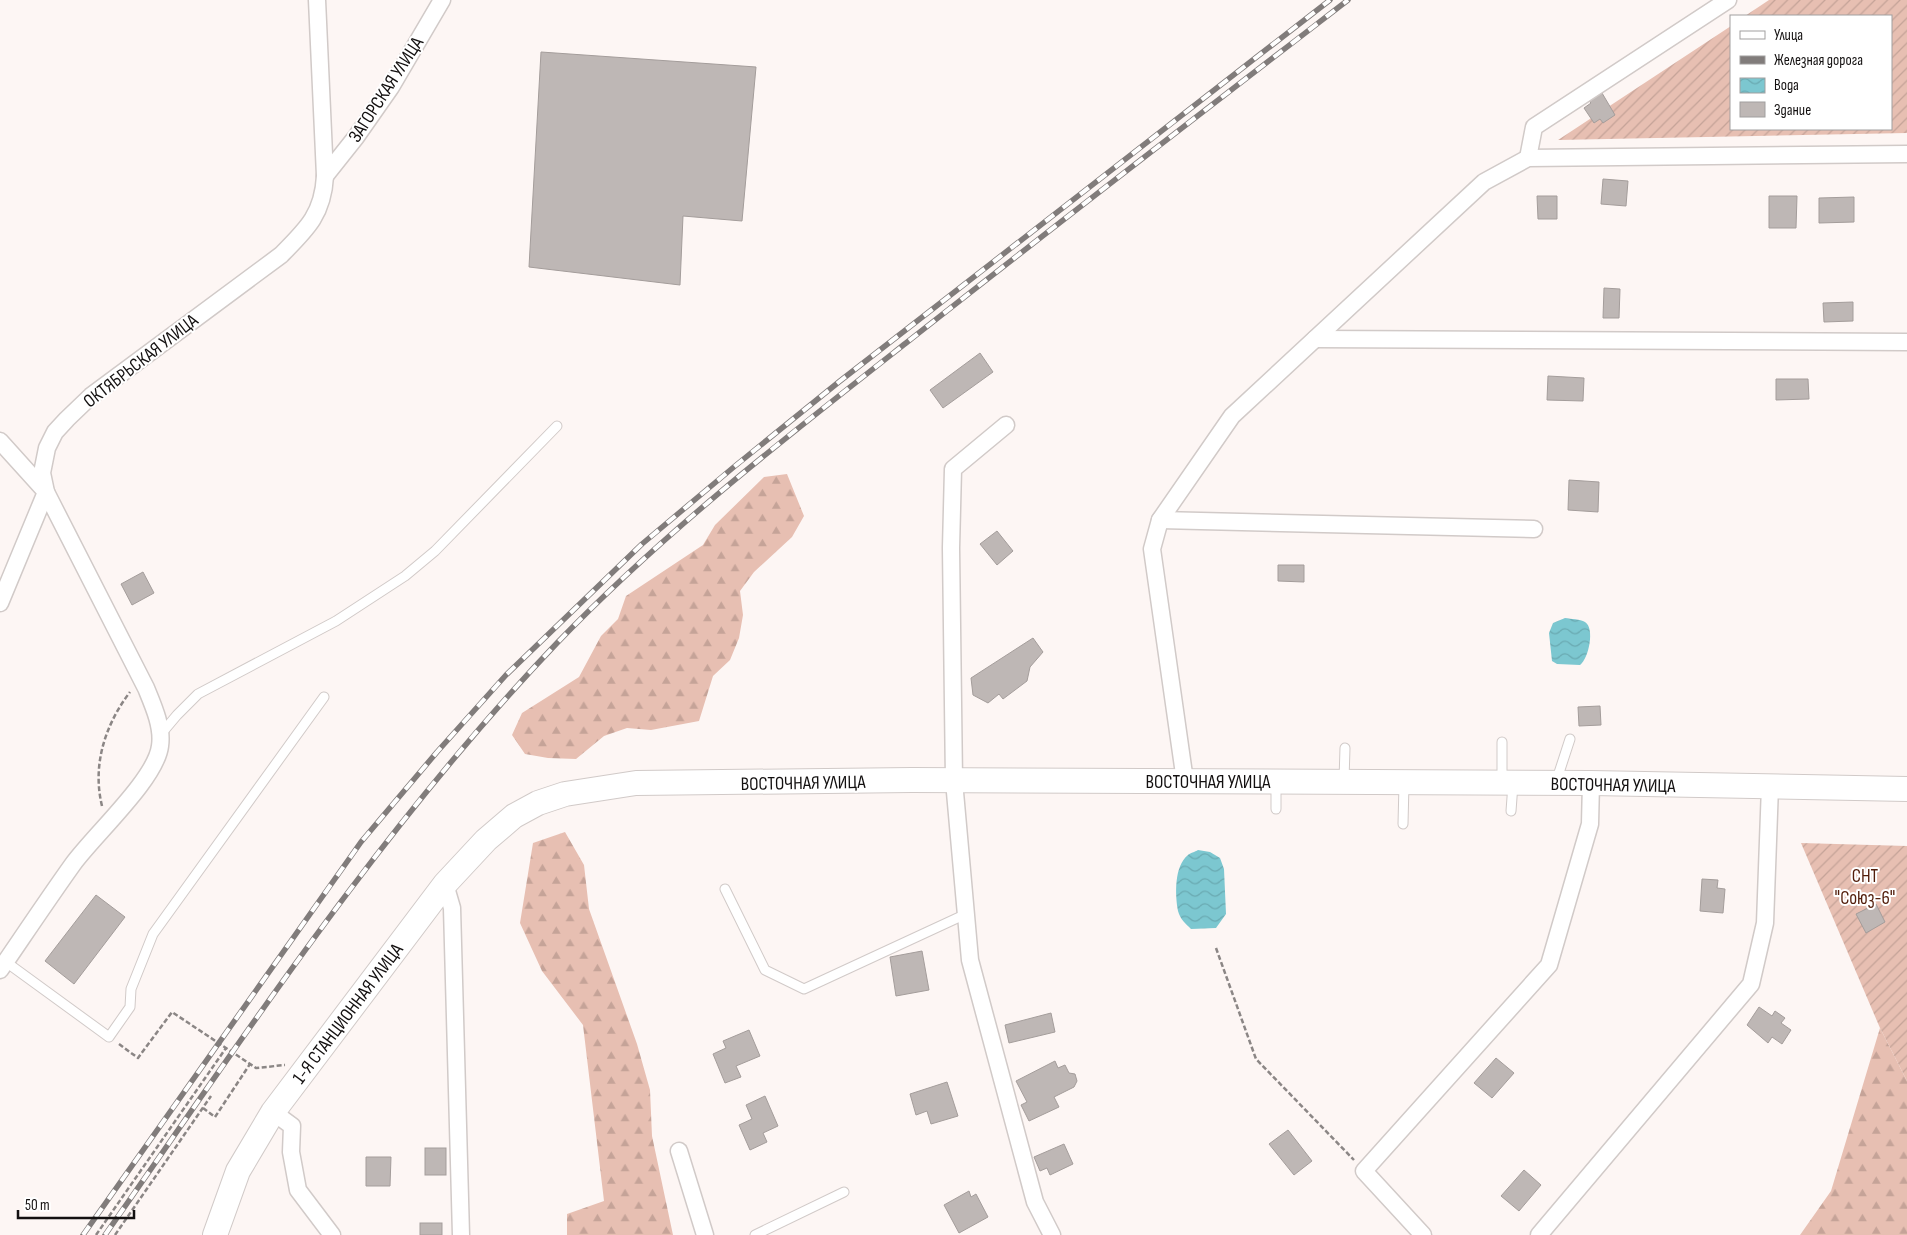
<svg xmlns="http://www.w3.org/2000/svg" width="1907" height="1235" font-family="'Sofia Sans Condensed',sans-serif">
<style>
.forest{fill:url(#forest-firs)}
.garden{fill:url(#garden-furrows)}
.water{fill:url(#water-waves)}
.building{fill:#beb7b5;stroke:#a49d9b}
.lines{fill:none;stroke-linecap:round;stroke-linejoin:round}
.service-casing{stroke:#d1cac8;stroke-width:11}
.minor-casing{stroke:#d1cac8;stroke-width:19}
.secondary-casing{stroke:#d1cac8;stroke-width:26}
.path{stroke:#8b8685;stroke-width:2.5;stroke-dasharray:5 2.5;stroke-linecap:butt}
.service{stroke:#fff;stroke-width:9}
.minor{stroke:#fff;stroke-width:16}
.secondary{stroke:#fff;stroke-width:24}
.rail-casing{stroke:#817c7b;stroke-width:5.5}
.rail{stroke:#fff;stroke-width:4;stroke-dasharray:11;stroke-linecap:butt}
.labels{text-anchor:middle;stroke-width:4;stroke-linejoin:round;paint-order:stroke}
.street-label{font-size:19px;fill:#131010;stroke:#fff}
.park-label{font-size:19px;fill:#521d0a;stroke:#fff}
</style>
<defs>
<pattern id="forest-firs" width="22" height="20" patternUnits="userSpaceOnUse" patternTransform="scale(1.25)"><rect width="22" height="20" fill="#e7bfb2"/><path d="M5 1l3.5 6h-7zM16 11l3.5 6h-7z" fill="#c5a398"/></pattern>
<pattern id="garden-furrows" width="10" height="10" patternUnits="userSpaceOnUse" patternTransform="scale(1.25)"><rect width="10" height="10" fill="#e7bfb2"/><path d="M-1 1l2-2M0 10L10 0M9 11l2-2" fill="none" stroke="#c5a398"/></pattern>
<pattern id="water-waves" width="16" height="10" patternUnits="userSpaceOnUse" patternTransform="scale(1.25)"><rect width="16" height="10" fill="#7cc7d0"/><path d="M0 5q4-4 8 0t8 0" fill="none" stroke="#6aaab2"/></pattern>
</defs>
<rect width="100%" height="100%" fill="#fdf6f4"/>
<g class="forest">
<polygon points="787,474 804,516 792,537 754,572 740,591 743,615 739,638 730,660 713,676 699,721 651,730 627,728 604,736 576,759 548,758 525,754 512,735 522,713 579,677 601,636 618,619 626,596 703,545 715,525 764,477"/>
<polygon points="565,832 584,865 589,909 637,1044 650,1090 652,1136 673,1235 567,1235 567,1214 604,1201 583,1025 542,971 520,923 533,843"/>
<polygon points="1880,1028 1907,1081 1907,1235 1800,1235 1831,1191"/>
</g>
<g class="garden">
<polygon points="1769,0 1907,0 1907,133 1558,140 1731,26 1731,129 1891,129 1891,16 1745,16"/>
<polygon points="1801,843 1907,846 1907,1081 1880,1028"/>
</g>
<g class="water">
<path d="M1565,618C1571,619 1580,619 1585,622C1595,628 1589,658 1580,665L1557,664L1552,661L1549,633L1553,623Z"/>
<path d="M1198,850L1210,852L1220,858L1224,869L1226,914L1216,928L1191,929C1186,924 1180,919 1178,911C1175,895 1174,866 1188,855C1190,853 1195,852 1198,850Z"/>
</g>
<g class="building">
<polygon points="541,52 756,67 742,221 683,216 680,285 529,267"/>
<polygon points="1602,93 1615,115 1603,123 1600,119 1594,123 1584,108 1591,103 1589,101"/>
<polygon points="1603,179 1628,181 1626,206 1601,204"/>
<polygon points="1537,196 1557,196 1557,219 1538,219"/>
<polygon points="1769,196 1797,196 1796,228 1769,228"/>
<polygon points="1854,197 1854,222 1819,223 1819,198"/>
<polygon points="1604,288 1620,289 1619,318 1603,318"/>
<polygon points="1853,302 1853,321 1824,322 1823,303"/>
<polygon points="980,353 993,372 943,408 930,390"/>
<polygon points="1548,376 1584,378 1583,401 1547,400"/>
<polygon points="1776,379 1808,379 1809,399 1776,400"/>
<polygon points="1569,480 1599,482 1598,512 1568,510"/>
<polygon points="997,531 1013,551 997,565 980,544"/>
<polygon points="1278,565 1304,565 1304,582 1278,581"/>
<polygon points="143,572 154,593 132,605 121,584"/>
<polygon points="1033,638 1043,652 1030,667 1027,681 1003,699 999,694 988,703 973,695 971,678"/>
<polygon points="1600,706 1601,725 1579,726 1578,707"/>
<polygon points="1702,879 1718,880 1717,888 1725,889 1723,913 1700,911"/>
<polygon points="96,895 125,917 74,984 45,961"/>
<polygon points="1876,904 1885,922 1866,933 1856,914"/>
<polygon points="922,951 929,990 896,996 890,957"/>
<polygon points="1759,1007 1772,1016 1775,1011 1785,1018 1781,1023 1791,1030 1782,1044 1772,1037 1768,1043 1747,1025"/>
<polygon points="1051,1013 1055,1032 1009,1043 1005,1025"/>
<polygon points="749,1030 760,1056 736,1066 741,1077 725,1083 713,1054 726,1048 723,1041"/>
<polygon points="1496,1058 1514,1073 1492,1098 1474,1083"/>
<polygon points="1055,1061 1058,1068 1065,1065 1069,1073 1075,1074 1077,1081 1074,1087 1054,1097 1059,1107 1029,1121 1021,1105 1027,1102 1016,1081"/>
<polygon points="947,1082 958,1116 931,1124 927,1111 916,1115 910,1094"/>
<polygon points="765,1096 778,1126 763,1133 767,1142 750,1150 739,1125 752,1119 746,1105"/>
<polygon points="1288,1130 1312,1161 1294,1175 1269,1144"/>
<polygon points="1064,1144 1073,1164 1050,1175 1047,1168 1040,1171 1034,1157"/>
<rect x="425" y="1148" width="21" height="27"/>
<polygon points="366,1157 391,1157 390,1186 366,1186"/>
<polygon points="1524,1170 1541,1185 1519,1211 1501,1196"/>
<polygon points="969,1191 971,1197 976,1194 988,1217 959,1233 944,1205"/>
<rect x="420" y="1223" width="22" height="12"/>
</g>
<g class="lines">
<defs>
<g id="service">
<polyline points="161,734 177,715 198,694 336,621 405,576 435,551 557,426"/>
<polyline points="1344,780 1345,748"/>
<polyline points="1276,782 1276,809"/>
<polyline points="1502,782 1502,742"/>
<polyline points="1556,782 1570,739"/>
<polyline points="1511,811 1513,784"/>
<polyline points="1403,824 1404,784"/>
<polyline points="725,889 765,970 804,989 966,914"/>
<polyline points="6,962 109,1037 130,1007 131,989 153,934 324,697"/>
<polyline points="755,1235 844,1192"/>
</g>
<g id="minor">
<polyline points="1528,158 1534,127 1728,0"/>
<polyline points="325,176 356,137 391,87 442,0"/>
<polyline points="1315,339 1907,342"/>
<polyline points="1006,425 953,469 951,548 954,781 970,960 1035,1202 1052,1235"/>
<polyline points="0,441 46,492 0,603"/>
<polyline points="1160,520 1534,529"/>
<polyline points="1185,781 1152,549 1160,520 1232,416 1484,182 1528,158 1907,154"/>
<polyline points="445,884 452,908 461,1235"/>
<path d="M0,970C24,935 48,899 73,864C95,834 156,779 160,746C163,727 153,705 146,688L46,492L42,473L47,448L55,432L67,419L91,396L281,255C307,229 323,214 325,176L317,0"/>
<polyline points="273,1112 292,1126 291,1152 298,1190 332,1235"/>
<polyline points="679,1151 705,1235"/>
<polyline points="1423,1235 1364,1171 1549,965 1590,824 1591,783"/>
<polyline points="1539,1235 1751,984 1765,923 1770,786"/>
</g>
<polyline id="secondary" points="215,1235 238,1171 273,1112 445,884 486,840 514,816 538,803 565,794 636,783 912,780 1591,783 1907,789"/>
</defs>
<use href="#service" class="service-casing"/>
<use href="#minor" class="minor-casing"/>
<use href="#secondary" class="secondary-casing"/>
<g class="path">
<path d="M102,806C92,765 105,725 130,692"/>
<polyline points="1216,948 1256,1059 1354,1160"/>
<polyline points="119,1044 138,1058 172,1012 256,1068 285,1065"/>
<polyline points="203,1108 215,1117 250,1064"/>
<polyline points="96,1235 226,1048"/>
<polyline points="115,1235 211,1096"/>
</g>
<use href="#service" class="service"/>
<use href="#minor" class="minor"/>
<use href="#secondary" class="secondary"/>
<defs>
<g id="rail">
<polyline points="83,1235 361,842 437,752 506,675 642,544 735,466 840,381 1330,0"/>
<path d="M105,1235C247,1032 385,823 557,643C664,532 785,438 906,343C1053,227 1200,114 1348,0"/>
</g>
</defs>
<use href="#rail" class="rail-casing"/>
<use href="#rail" class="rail"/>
</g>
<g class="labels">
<g class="street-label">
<text transform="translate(385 89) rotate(-57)" y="7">ЗАГОРСКАЯ УЛИЦА</text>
<text transform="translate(140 360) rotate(-38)" y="7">ОКТЯБРЬСКАЯ УЛИЦА</text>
<text x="1208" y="788">ВОСТОЧНАЯ УЛИЦА</text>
<text transform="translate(803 782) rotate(-1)" y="7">ВОСТОЧНАЯ УЛИЦА</text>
<text transform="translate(1613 784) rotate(1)" y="7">ВОСТОЧНАЯ УЛИЦА</text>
<text transform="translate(347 1013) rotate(-53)" y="7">1-Я СТАНЦИОННАЯ УЛИЦА</text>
</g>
<g class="park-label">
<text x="1865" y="882">СНТ<tspan x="1865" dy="22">"Союз-6"</tspan></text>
</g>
</g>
<rect x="1730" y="15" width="162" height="115" fill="#ffffff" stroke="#a19f9f"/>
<rect x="1740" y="31" width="25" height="8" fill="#ffffff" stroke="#a19f9f"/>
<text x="1774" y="40" font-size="15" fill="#131010">Улица</text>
<rect x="1740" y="56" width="25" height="8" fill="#817c7b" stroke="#a19f9f"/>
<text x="1774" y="65" font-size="15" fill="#131010">Железная дорога</text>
<rect x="1740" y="78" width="25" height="15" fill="url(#water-waves)" stroke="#a19f9f"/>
<text x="1774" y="90" font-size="15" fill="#131010">Вода</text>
<rect x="1740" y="102" width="25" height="15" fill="#beb7b5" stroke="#a19f9f"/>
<text x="1774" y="115" font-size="15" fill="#131010">Здание</text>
<path d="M18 1210v8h116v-8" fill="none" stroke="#131010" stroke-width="2.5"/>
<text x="25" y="1210" font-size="15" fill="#131010" stroke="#ffffff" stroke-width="4" paint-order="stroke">50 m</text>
</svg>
